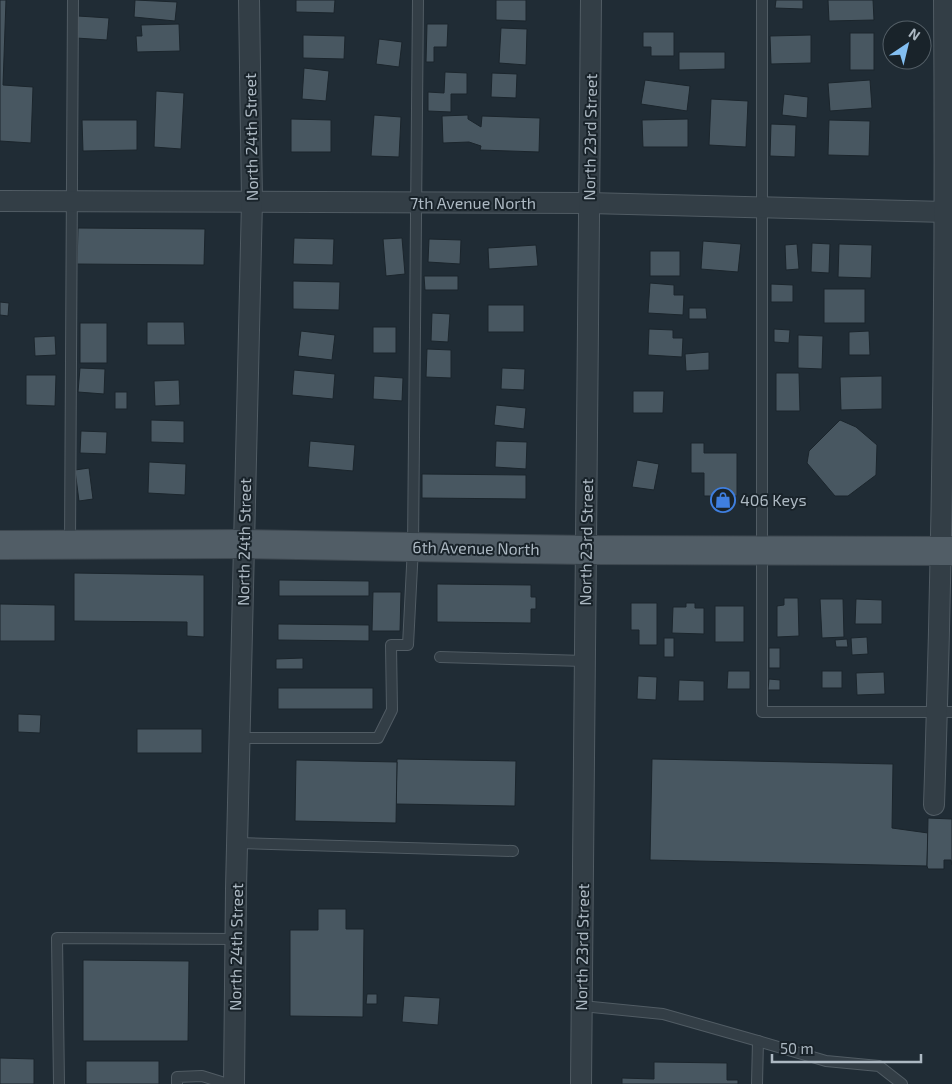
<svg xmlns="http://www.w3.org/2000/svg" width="952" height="1084" font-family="'Exo 2',sans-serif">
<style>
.building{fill:#485761;stroke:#1b252c}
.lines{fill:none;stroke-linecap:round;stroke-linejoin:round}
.lane-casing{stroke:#515c64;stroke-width:12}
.street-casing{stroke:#515c64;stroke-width:22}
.primary-casing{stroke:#3d474f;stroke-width:30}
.lane{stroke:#333e46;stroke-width:10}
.street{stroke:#333e46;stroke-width:20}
.primary{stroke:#515d66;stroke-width:28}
.labels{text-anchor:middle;stroke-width:4;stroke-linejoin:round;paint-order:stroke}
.street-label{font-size:16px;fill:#adb9c3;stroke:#19232a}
.poi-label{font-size:16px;fill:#adb9c3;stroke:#19232a;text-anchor:start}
</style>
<rect width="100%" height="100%" fill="#202c35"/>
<g class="building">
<polygon points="0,0 6,0 3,85 33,87 31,143 0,141"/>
<polygon points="135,0 177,2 175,21 134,17"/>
<polygon points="296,0 335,0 334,13 296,12"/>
<polygon points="496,0 526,0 526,21 496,20"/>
<polygon points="776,0 803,0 803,9 775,8"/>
<polygon points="828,0 873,0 874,20 829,21"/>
<polygon points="78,16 109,18 107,40 76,38"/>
<polygon points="179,24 180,51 137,52 136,36 142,36 141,25"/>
<polygon points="427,24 448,24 447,47 434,47 434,62 426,62"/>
<polygon points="501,28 527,29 526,65 499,63"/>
<polygon points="643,32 674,32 674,56 651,56 651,47 643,47"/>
<rect x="850" y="33" width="24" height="37"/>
<polygon points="303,35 345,36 344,59 303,58"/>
<polygon points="811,35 811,63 771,64 770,36"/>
<polygon points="379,39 402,42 399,67 376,64"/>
<polygon points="679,52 725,52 725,69 679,70"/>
<polygon points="304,68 329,71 326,101 302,99"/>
<polygon points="445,72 467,73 467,94 451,94 451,112 428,111 428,92 444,93"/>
<polygon points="492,73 517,74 516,98 491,97"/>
<polygon points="645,80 690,86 687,111 641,104"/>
<polygon points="870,80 872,108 830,111 828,83"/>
<polygon points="156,91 184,93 181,149 154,147"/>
<polygon points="784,94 808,97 807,118 782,115"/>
<polygon points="711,99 748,101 746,147 709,145"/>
<polygon points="374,115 401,117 399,157 371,156"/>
<polygon points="468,115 468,119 481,127 482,116 540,118 539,152 480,150 481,146 469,142 443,143 442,116"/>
<polygon points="291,119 331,120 331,152 291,152"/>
<polygon points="688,119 688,147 643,147 642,120"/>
<polygon points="82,120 137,120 137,150 83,151"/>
<polygon points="829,120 870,121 869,156 828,155"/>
<polygon points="771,124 796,125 795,157 770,156"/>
<polygon points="78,228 205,229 204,265 77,264"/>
<polygon points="294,238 334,239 333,265 293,264"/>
<polygon points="402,238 405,274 386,276 383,239"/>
<polygon points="429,239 461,240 460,264 428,262"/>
<polygon points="703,241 741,244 738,272 701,269"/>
<polygon points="812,243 830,244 829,273 811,272"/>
<polygon points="797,244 799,269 786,270 785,245"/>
<polygon points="839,244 872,245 871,278 838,277"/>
<polygon points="536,245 538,266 489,269 488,248"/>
<rect x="650" y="251" width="30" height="25"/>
<polygon points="424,276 458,276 458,290 425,290"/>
<polygon points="293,281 340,282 339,310 293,309"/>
<polygon points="650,283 674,285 674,295 684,295 683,315 648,313"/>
<polygon points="771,284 793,285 793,302 771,302"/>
<rect x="824" y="289" width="41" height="34"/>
<polygon points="0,302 9,303 8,316 0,315"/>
<rect x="488" y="305" width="36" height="27"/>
<polygon points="689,308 706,308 707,319 689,319"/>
<polygon points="432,313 450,314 448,342 431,341"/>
<polygon points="147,322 184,322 185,345 147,345"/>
<rect x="80" y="323" width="27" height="40"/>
<rect x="373" y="327" width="23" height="26"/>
<polygon points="649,329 673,330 673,338 683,338 682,357 648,355"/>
<polygon points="774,329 790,330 789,343 774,342"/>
<polygon points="301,331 335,335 332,360 298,356"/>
<polygon points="869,331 870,355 849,355 849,332"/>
<polygon points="798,335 823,336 822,369 798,368"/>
<polygon points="55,336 56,355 35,356 34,337"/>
<polygon points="427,349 451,350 451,378 426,377"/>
<polygon points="709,352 709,370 686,371 685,354"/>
<polygon points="80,368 105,369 104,394 78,392"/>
<polygon points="502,368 525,369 524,390 501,389"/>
<polygon points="294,370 335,374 333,399 292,395"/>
<polygon points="776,373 799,373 800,411 776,411"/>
<polygon points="26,375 56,375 55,406 26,405"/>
<polygon points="374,376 403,378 402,401 373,399"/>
<polygon points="882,376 882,409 841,410 840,377"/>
<polygon points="179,380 180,405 155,406 154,381"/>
<polygon points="633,391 664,391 663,413 633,413"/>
<rect x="115" y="392" width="12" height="17"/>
<polygon points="496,405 526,408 524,429 494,425"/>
<polygon points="151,420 184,421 184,443 151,442"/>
<polygon points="840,420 856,427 877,445 876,475 848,496 835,496 807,463 809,451"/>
<polygon points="81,431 107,432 106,454 80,453"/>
<polygon points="310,441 355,445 353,471 308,467"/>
<polygon points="496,441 527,442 526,469 495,467"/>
<polygon points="691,443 704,443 704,453 737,453 737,496 704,496 704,473 691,473"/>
<polygon points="637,460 659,464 654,490 632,487"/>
<polygon points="149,462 186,464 185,495 148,493"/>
<polygon points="89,468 93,499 79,501 75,470"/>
<polygon points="422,474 526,475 526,499 422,498"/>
<polygon points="74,573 204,575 204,637 187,636 187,622 74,621"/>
<polygon points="279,580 369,581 369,596 279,596"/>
<polygon points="437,584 531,585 531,597 536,597 536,609 531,609 531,623 437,622"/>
<polygon points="373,592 401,592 400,631 372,631"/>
<polygon points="784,598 798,598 799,636 777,637 777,606 784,605"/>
<polygon points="820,599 843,599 844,637 822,638"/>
<polygon points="856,599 882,600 882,624 855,624"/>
<polygon points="631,603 657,603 657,645 639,645 639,630 631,630"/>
<polygon points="686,603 695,603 695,608 704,608 704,634 672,633 673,607 686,607"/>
<polygon points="0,604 55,605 55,641 0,641"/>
<rect x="715" y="606" width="29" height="36"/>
<polygon points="278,624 369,625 369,641 278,640"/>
<polygon points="867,637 868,654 852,655 851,638"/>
<rect x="664" y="638" width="10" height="19"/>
<polygon points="847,639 848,647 836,647 835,640"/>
<rect x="769" y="648" width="11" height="20"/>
<polygon points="303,658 303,669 276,669 276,659"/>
<polygon points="728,671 750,671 750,689 727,689"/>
<rect x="822" y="671" width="20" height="17"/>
<polygon points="884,672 885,694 857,695 856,673"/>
<polygon points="638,676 657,677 656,700 637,699"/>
<polygon points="769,679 780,680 780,690 768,690"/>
<polygon points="679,680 704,681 704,701 678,701"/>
<rect x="278" y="688" width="95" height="21"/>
<polygon points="18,714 41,715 40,733 18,732"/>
<rect x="137" y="729" width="65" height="24"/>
<polygon points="397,759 516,761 515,806 396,804"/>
<polygon points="652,759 893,764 892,828 928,833 927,866 650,860"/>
<polygon points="296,760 397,762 396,823 295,821"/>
<polygon points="928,818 952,819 952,865 951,860 944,860 944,869 928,869 927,866"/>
<polygon points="318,909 346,909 346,929 364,929 363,1017 290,1016 290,930 318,930"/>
<polygon points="83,960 189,961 188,1041 83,1041"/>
<polygon points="367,994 377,994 377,1004 366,1004"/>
<polygon points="404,996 440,998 438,1025 402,1022"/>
<polygon points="0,1058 34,1059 34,1084 0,1084"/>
<rect x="86" y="1061" width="73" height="23"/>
<polygon points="654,1062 727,1063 727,1080 738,1080 738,1084 622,1084 622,1078 654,1079"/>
</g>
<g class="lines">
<defs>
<g id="lane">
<polyline points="762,0 762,712 952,712"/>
<polyline points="70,544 73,0"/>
<polyline points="440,657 585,661"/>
<polyline points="240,738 378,738 392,710 391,645 408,645 413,547 418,0"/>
<polyline points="238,843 513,851"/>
<polyline points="582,1006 663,1014 758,1041 757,1084"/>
<polyline points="758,1041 826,1061 879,1066 902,1084"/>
<polyline points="59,1084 57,938 236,939"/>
<polyline points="177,1084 177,1077 202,1076 228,1084"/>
</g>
<g id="street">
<polyline points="0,201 589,203 946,212"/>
<path d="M934,805C943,537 946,268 944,0"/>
<polyline points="234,1084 236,889 252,201 249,0"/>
<polyline points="581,1084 591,0"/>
</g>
<polyline id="primary" points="0,545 244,544 586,550 952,551"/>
</defs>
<use href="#lane" class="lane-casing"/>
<use href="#street" class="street-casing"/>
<use href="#primary" class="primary-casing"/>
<use href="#lane" class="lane"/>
<use href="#street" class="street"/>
<use href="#primary" class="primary"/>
</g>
<defs>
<symbol id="shop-ring" viewBox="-11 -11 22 22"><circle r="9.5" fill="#19232a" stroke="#3f7fe0" stroke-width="1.5"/><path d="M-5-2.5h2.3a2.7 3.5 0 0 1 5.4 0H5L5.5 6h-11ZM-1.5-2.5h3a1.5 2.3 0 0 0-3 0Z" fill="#3f7fe0"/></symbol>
</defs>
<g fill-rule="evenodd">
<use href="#shop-ring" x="709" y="486" width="28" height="28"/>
</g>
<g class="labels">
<g class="street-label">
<text transform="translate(251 137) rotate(-91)" y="6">North 24th Street</text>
<text transform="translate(590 137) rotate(-89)" y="6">North 23rd Street</text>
<text x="473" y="209">7th Avenue North</text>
<text transform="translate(244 542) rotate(-89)" y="6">North 24th Street</text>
<text transform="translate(586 542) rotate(-89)" y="6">North 23rd Street</text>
<text transform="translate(476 548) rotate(1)" y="6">6th Avenue North</text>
<text transform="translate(236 947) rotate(-89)" y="6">North 24th Street</text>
<text transform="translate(582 947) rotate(-89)" y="6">North 23rd Street</text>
</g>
<g class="poi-label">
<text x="740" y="506">406 Keys</text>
</g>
</g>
<g transform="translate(907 45) rotate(35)"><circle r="24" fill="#19232a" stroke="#545f67"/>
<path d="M0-4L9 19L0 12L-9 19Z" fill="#83bff2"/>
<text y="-8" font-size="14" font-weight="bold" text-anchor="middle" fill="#adb9c3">N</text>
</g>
<path d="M772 1054v8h149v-8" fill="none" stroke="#adb9c3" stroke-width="2.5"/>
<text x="780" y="1054" font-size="15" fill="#adb9c3" stroke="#19232a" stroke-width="4" paint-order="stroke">50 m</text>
</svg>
